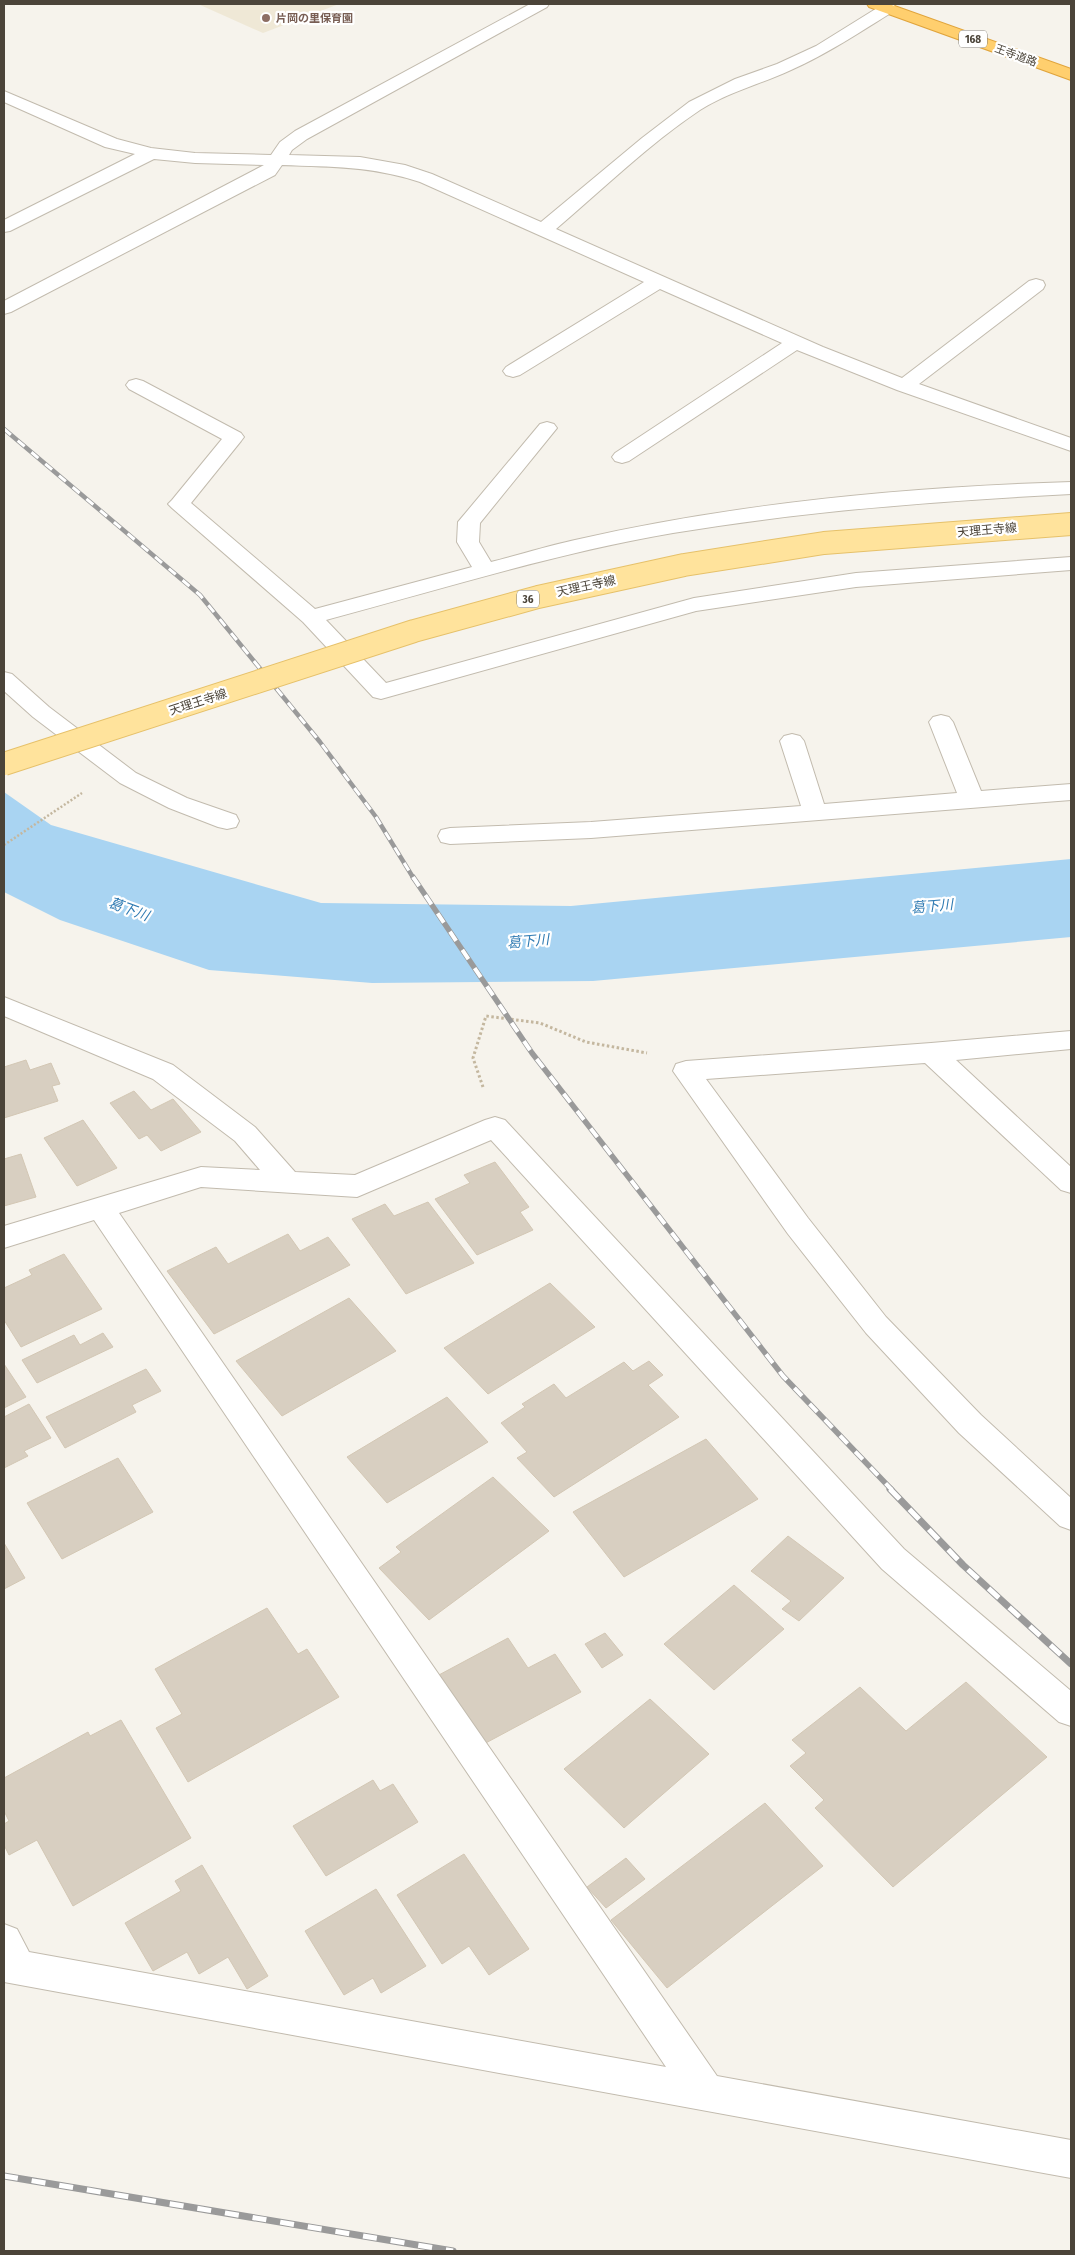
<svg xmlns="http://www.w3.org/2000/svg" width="1075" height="2255" font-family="'Fira Sans Condensed','Noto Sans JP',sans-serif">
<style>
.education{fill:#efe8d6}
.water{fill:#a9d4f2}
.building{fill:#d8cfc1;stroke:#d3c7b4}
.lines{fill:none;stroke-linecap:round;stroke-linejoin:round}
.minor-casing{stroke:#c2bbae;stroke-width:2}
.highway-casing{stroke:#e0a43c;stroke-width:2}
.path-far1{stroke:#c4b79f;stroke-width:2.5;stroke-dasharray:2 2;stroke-linecap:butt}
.path{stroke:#c4b79f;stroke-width:3;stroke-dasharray:2.5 2.5;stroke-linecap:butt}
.minor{fill:#fff;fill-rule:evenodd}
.highway{fill:#ffcf6e;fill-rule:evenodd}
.rail-far2-casing{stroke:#9a9a9a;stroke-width:4.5}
.rail-far1-casing{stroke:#9a9a9a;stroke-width:5.5}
.rail-casing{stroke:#9a9a9a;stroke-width:7}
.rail-far2{stroke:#fff;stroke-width:3;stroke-dasharray:9;stroke-linecap:butt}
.rail-far1{stroke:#fff;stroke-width:4;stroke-dasharray:11;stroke-linecap:butt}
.rail{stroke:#fff;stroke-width:5;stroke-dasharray:14;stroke-linecap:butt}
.major-bridge-casing{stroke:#e6c16a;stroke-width:24;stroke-linecap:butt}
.major-bridge{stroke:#ffe39c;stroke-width:22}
.education-dot{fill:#8d6e63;stroke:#fff;stroke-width:2}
.labels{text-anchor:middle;stroke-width:4.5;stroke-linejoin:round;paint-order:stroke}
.far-education-label{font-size:11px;font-weight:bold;fill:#785e54;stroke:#fff;text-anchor:start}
.shield{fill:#fff;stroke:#817c74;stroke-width:1}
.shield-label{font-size:11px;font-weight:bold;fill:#4b4439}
.far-street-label{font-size:11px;fill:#4b4439;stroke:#fff}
.street-label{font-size:12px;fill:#4b4439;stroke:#fff}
.water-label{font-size:14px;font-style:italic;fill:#2e7ab2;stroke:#fff}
</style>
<rect width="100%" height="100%" fill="#f6f3ec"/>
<polygon class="education" points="198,4 339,4 263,33"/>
<polygon class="water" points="4,792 51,825 321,903 571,906 1071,859 1071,937 593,981 372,983 209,970 60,920 4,892"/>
<g class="building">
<polygon points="26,1060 30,1070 51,1063 60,1084 52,1086 58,1101 4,1118 4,1067"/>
<polygon points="134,1091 151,1110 173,1099 201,1132 161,1151 147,1135 139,1139 110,1103"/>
<polygon points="83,1120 117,1168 77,1186 44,1138"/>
<polygon points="21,1154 36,1197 4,1206 4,1159"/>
<polygon points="495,1162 529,1207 520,1212 533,1230 477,1255 435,1199 470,1183 464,1175"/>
<polygon points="428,1202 474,1263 406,1294 352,1219 385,1204 394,1216"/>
<polygon points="288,1234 300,1251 328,1237 350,1265 214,1334 167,1271 216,1247 228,1264"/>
<polygon points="64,1254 102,1309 21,1347 4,1320 4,1288 32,1275 29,1270"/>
<polygon points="550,1283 595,1327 488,1394 444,1348"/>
<polygon points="349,1298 396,1351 282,1416 236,1361"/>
<polygon points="103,1333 113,1347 37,1383 22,1360 74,1335 80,1345"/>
<polygon points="649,1361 663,1375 648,1385 679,1417 554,1497 517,1458 527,1452 501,1423 525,1407 522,1404 554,1384 566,1398 624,1362 633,1371"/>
<polygon points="4,1364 26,1397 4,1408"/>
<polygon points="146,1369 161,1391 132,1405 136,1412 65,1448 46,1417"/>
<polygon points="447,1397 488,1442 387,1503 347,1457"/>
<polygon points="29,1404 51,1438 24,1451 28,1456 4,1468 4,1417"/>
<polygon points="706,1439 758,1499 624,1577 573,1512"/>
<polygon points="118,1458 153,1512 62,1559 27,1503"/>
<polygon points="493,1477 549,1531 429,1620 379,1568 401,1552 396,1547"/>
<polygon points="788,1536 844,1578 799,1621 782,1609 791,1601 751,1571"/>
<polygon points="4,1543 25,1578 4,1589"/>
<polygon points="734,1585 784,1629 714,1690 664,1644"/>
<polygon points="267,1608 298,1654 307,1649 339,1697 188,1782 156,1728 182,1714 155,1669"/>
<polygon points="605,1633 623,1655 602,1668 585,1644"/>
<polygon points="508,1638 528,1668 555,1654 581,1692 482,1745 437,1676"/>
<polygon points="966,1682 1047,1757 893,1887 815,1808 824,1800 790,1766 806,1753 792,1740 860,1687 906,1731"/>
<polygon points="650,1699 709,1754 624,1828 564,1769"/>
<polygon points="121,1720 191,1838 73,1906 37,1840 9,1855 4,1845 4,1824 9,1821 4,1811 4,1778 88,1732 90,1736"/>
<polygon points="373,1780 380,1791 393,1784 418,1822 326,1876 293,1826"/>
<polygon points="765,1803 823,1866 667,1988 611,1920"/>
<polygon points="464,1854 529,1949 489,1975 469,1946 442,1964 397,1895"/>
<polygon points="626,1858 645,1879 606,1908 587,1887"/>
<polygon points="202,1865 268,1976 247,1989 228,1957 199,1974 187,1952 153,1971 125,1923 181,1891 175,1881"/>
<polygon points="376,1889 426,1966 381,1993 373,1978 344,1995 305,1931"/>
</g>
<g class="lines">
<defs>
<g id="minor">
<path d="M530,4H549L547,7L307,139L292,150L289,155L360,157L405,165L432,174L541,222L642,138L689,102L735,79L777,64L816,46L882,5H894L896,8L894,11C860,32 827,54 791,70C761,84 728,92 700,110C649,144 603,189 556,229L823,347L902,378L1029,281L1036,279L1043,281L1045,285L1043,289L919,384L1071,438V451L897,390L797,350L629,461L622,463L615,461L612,457L615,453L782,343L660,289L520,375L513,377L506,375L503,371L506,367L644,282L420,182C372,166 331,167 282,165L275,175L11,312L4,314V301L264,165L195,163L154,159L10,231L4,232V220L135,154L105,147L4,102V91L117,139L151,148L195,153L271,155L280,142L295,131Z"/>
<path d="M136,379L143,381L241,433L244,437L241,441L191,503L315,609L472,567L457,542L458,522L540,424L547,422L554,424L557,428L480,523L479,542L491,562C519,555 547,546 575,540C737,503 905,487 1071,482V494C937,501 806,511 673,533C556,553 441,589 326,620L386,683L694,598L856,573L1071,557V570L856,587L696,611L381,699L373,697L303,622L172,508L168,504L172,500L222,439L129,389L126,385L129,381Z"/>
<polygon points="4,672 12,674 49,707 136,773 187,798 236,815 239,821 236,827 227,829 218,827 169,808 120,783 33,717 4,691"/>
<polygon points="941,715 949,717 953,722 981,791 1071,784 1071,800 591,838 450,844 441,842 438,836 441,830 450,828 591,822 801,806 780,741 784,736 792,734 800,736 804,741 824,804 957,793 929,722 933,717"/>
<polygon points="4,997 173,1065 255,1127 295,1172 355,1175 485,1120 495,1117 505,1120 904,1549 1071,1691 1071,1726 1059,1722 882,1569 491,1140 357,1197 201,1187 119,1213 717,2076 1071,2140 1071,2178 4,1982 4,1924 17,1929 29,1952 666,2067 94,1220 4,1248 4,1226 201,1167 260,1170 235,1141 153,1079 4,1016"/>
<polygon points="1071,1031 1071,1049 956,1060 1071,1167 1071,1193 1061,1190 925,1063 706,1079 808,1218 886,1317 981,1415 1071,1498 1071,1530 1060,1526 959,1433 866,1333 788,1234 673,1071 676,1064 686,1061 931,1043"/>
</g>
<polygon id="highway" points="867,4 889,4 1071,69 1071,80 869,7"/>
</defs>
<use href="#minor" class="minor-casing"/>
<use href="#highway" class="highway-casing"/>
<polyline class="path-far1" points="4,845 82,793"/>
<polyline class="path" points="483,1087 473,1058 486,1016 540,1023 586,1042 647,1053"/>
<use href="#minor" class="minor"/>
<use href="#highway" class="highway"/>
<defs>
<polyline id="rail-far2" points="4,429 200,595 320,742 376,817 414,879"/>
<polyline id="rail-far1" points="413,877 532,1053 783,1376 892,1490"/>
<g id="rail">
<polyline points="890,1489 963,1565 1071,1664"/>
<polyline points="4,2176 453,2251"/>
</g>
</defs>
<use href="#rail-far2" class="rail-far2-casing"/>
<use href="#rail-far1" class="rail-far1-casing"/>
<use href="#rail" class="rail-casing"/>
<use href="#rail-far2" class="rail-far2"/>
<use href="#rail-far1" class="rail-far1"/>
<use href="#rail" class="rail"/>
<defs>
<polyline id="major-bridge" points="4,764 414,631 538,597 684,565 824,543 1071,524"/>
</defs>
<use href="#major-bridge" class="major-bridge-casing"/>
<use href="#major-bridge" class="major-bridge"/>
</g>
<circle class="education-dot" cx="266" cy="18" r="5"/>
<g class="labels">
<g class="far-education-label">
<text x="276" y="22">片岡の里保育園</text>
</g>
<g class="shield">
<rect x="959" y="30.5" width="28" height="17" rx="4"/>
<rect x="517" y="590.5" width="22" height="17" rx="4"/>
</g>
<g class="shield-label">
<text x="973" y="43">168</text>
<text x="528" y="603">36</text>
</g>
<g class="far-street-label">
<text transform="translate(1016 55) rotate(20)" y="4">王寺道路</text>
</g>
<g class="street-label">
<text transform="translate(987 530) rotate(-5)" y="4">天理王寺線</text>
<text transform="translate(586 586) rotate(-12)" y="4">天理王寺線</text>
<text transform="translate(198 702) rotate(-18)" y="4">天理王寺線</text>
</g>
<g class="water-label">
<text transform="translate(932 906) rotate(-5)" y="5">葛下川</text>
<text transform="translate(129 909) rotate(20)" y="5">葛下川</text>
<text transform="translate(528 941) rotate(-5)" y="5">葛下川</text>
</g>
</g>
<rect width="1075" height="2255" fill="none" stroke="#4b4439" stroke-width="10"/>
</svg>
